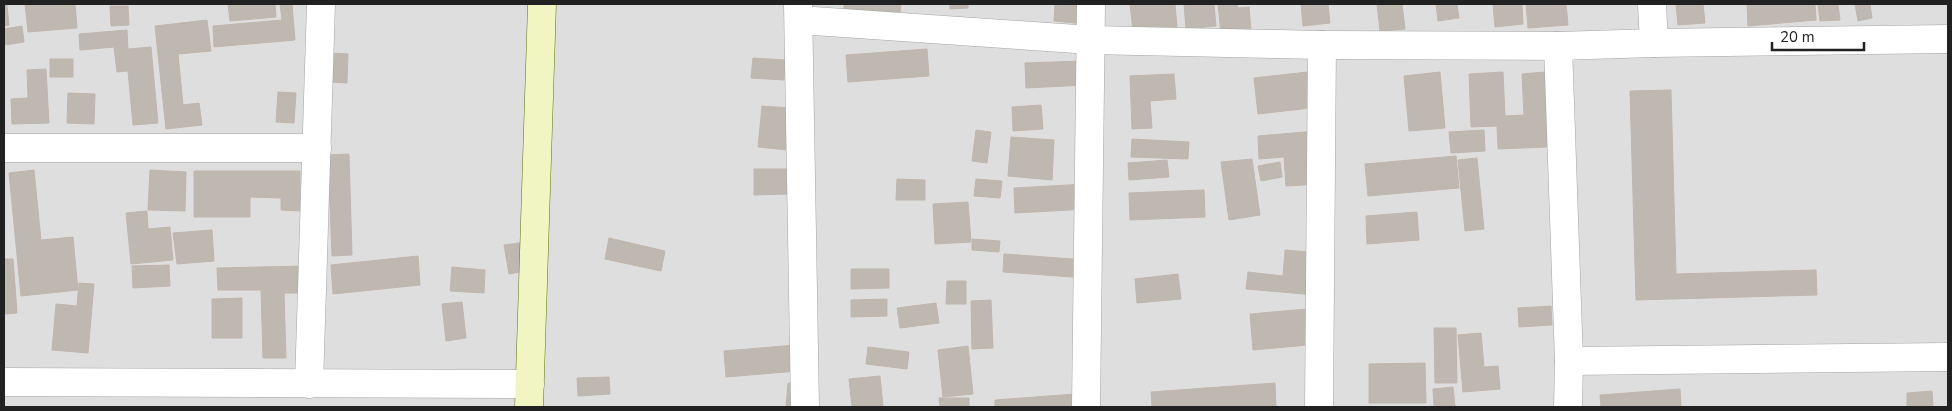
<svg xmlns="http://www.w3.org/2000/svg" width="1952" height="411" font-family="'Nunito Sans',sans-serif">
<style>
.residential{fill:#dfdede}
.building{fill:#beb8b1;stroke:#c1b6ac}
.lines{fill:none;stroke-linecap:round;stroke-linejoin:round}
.street-casing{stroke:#a5a5a5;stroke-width:29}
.secondary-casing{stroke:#61720e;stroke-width:29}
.street{stroke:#fff;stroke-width:28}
.secondary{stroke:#f0f5c2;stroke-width:28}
</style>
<rect width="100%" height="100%" fill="#f1eee9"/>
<rect class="residential" x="4" y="4" width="1944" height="403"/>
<g class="building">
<polygon points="25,4 75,4 77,28 28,32"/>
<polygon points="228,4 275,4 276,17 230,21"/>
<polygon points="280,4 292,4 295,40 214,47 213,26 282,20"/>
<polygon points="844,4 901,4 900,12 844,11"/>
<polygon points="950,4 968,4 968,8 950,9"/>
<polygon points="1055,4 1086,5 1085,24 1054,21"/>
<polygon points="1130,4 1175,4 1177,27 1133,31"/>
<polygon points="1184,4 1214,4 1216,26 1186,29"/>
<polygon points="1218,4 1237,4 1238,8 1249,7 1251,30 1221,33"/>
<polygon points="1301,4 1328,4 1330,23 1303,26"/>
<polygon points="1377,4 1402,4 1405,29 1380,31"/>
<polygon points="1436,4 1457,4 1459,18 1438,21"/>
<polygon points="1493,4 1522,4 1523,24 1495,27"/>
<polygon points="1526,4 1566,4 1568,25 1528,28"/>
<polygon points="1676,4 1703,4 1705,23 1678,25"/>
<polygon points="1747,4 1815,4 1816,20 1748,26"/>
<polygon points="1818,4 1838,4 1840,20 1820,21"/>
<polygon points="1855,4 1870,4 1872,18 1858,21"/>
<polygon points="4,5 7,5 9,25 4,26"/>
<polygon points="110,6 128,6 129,25 111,26"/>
<polygon points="207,20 211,51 178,54 183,105 199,103 202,125 166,129 155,26"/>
<polygon points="22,26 24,42 4,45 4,29"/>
<polygon points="127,30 128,49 151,47 158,123 133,125 128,71 117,72 114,47 80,50 79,34"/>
<polygon points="927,49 929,76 848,82 846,55"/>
<polygon points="331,53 348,54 347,83 330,82"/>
<polygon points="753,58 785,60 784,80 751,78"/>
<rect x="50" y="59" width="23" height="18"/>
<polygon points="1084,61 1085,85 1026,88 1025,63"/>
<polygon points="46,69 49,123 12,124 11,99 28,98 27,70"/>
<polygon points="1316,71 1320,107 1258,114 1254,78"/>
<polygon points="1440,72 1445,128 1409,131 1404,76"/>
<polygon points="1503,72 1505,116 1524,115 1522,74 1545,72 1548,147 1498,149 1497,126 1471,127 1469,74"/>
<polygon points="1174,74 1176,99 1150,101 1152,128 1132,129 1130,76"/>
<polygon points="1671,90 1676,274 1816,270 1817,295 1636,300 1630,91"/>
<polygon points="278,92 296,93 294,123 276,122"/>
<polygon points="68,93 95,94 94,124 67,123"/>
<polygon points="1041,105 1043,129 1013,131 1012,107"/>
<polygon points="762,106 791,108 787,150 758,147"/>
<polygon points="976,130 991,132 987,163 972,161"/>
<polygon points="1484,130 1485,151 1451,153 1449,132"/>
<polygon points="1316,131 1319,184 1286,186 1284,157 1259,159 1258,136"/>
<polygon points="1011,137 1054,140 1052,180 1008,176"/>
<polygon points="1132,139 1189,142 1188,159 1131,157"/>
<polygon points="349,154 352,255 332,256 328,155"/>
<polygon points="1456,156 1459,188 1368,196 1365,164"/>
<polygon points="1477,158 1484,229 1465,231 1458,160"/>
<polygon points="1252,159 1260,215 1229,220 1221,162"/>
<polygon points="1167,160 1169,177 1129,180 1128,163"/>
<polygon points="1280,162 1282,177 1261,181 1258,166"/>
<polygon points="754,169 788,169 788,194 754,195"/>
<polygon points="34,170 41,240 73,237 78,290 21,296 9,173"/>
<polygon points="150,170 186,172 185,211 148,210"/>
<polygon points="194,171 300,171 300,211 281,210 281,198 250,197 250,217 194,217"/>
<polygon points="897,179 925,180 925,200 896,200"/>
<polygon points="976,179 1002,181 1000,198 974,196"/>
<polygon points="1086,184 1087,209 1015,213 1014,188"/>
<polygon points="1204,190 1205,217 1130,220 1129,193"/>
<polygon points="968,202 971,242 935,244 933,204"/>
<polygon points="147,211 148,229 170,227 173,260 131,264 126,213"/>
<polygon points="1417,212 1419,240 1367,244 1366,216"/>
<polygon points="212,230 214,261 177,264 173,233"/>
<polygon points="609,238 665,251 661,271 605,259"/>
<polygon points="972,239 1000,241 999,252 972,250"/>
<polygon points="534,241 538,269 509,274 504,245"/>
<polygon points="1285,250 1321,253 1316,295 1246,289 1248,272 1283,276"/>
<polygon points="1004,254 1087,260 1086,278 1003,272"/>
<polygon points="418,256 420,285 333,294 331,265"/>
<polygon points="4,259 13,259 17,313 4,314"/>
<polygon points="169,265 170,286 133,288 132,266"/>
<polygon points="302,266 302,293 284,293 286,358 263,358 261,290 218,290 217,268"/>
<polygon points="452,267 485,270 484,293 450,291"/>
<polygon points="851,269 889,269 889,288 851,289"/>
<polygon points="1178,274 1181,299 1137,303 1135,279"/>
<polygon points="947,281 966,281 966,304 946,304"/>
<polygon points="79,283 94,284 88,353 52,350 56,304 77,306"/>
<polygon points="242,298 242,338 212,338 212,299"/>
<polygon points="887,299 887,316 851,317 851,300"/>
<polygon points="991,300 993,348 972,349 971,301"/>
<polygon points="462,302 466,338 446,341 442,304"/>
<polygon points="936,303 939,323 900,328 897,308"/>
<polygon points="1551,306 1552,325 1519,327 1518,308"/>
<polygon points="1318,308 1320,344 1253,350 1250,314"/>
<polygon points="1434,328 1456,328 1457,383 1435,383"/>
<polygon points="1481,333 1484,367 1498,366 1500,389 1463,392 1458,335"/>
<polygon points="796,345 798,371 726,377 724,351"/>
<polygon points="968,346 973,394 943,397 938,350"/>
<polygon points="868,347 909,352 907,369 866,364"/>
<polygon points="1425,363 1426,403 1369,403 1369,364"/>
<polygon points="880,376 883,407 852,407 849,379"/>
<polygon points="609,377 610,394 578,396 577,378"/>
<polygon points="788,383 797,384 795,407 786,407"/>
<polygon points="1275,383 1276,407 1152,407 1151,392"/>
<polygon points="1453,387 1455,407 1434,407 1433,389"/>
<polygon points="1680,389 1681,407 1601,407 1600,395"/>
<polygon points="1932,391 1933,407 1907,407 1907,393"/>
<polygon points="1075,394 1076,407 995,407 995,400"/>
<polygon points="939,398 969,398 969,407 940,407"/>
</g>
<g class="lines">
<defs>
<g id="street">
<polyline points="798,4 805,407"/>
<polyline points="1652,4 1654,43"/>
<polyline points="799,20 1091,40 1322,45 1558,46 1654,43 1948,39"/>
<polyline points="1558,46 1569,361 1568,407"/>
<polyline points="4,148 317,148"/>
<polyline points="1569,361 1948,357"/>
<polyline points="4,382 530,384"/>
<polyline points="309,384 321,4"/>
<polyline points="1086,407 1091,4"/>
<polyline points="1319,407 1322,45"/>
</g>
<polyline id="secondary" points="529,407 542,4"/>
</defs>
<use href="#street" class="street-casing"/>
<use href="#secondary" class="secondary-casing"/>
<use href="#street" class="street"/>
<use href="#secondary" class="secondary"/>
</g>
<rect width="1952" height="411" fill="none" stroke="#212121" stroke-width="10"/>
<path d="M1772 42v8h92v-8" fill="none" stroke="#212121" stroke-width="2.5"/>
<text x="1780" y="42" font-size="15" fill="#212121" stroke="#ffffff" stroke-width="4" paint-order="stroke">20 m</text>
</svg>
